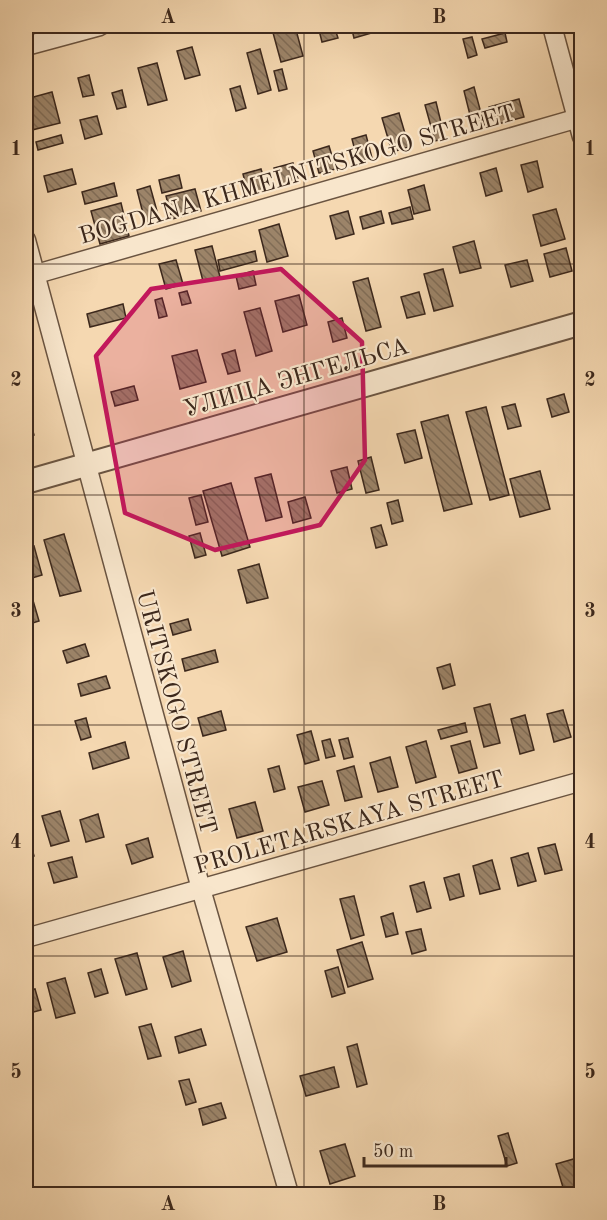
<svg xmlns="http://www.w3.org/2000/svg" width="607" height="1220" font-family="'Old Standard TT',serif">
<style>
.building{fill:url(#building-back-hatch);stroke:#3c281c;stroke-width:1.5}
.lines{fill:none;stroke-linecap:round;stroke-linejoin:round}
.minor-casing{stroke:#6a5441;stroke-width:21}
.tertiary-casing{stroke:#6a5441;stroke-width:26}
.minor{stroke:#f8e6cc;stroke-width:18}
.tertiary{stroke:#f8e6cc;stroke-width:22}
.marked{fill:#c2185b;fill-opacity:0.2;stroke:#c2185b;stroke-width:4.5;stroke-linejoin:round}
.grid{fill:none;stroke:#3c281c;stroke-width:1.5;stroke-opacity:0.55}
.labels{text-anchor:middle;stroke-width:4.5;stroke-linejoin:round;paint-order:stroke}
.street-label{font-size:24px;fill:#3c281c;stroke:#f8e6cc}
.neatline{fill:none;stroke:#3c281c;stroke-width:2}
.grid-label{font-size:20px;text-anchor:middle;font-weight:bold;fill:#3c281c}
</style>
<defs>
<pattern id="building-back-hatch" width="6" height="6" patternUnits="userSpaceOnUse" patternTransform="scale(1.5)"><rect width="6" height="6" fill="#9c8469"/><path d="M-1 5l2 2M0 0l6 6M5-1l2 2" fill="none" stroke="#806c56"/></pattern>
</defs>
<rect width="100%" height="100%" fill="#f5d8b1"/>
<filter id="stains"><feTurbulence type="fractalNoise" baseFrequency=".00333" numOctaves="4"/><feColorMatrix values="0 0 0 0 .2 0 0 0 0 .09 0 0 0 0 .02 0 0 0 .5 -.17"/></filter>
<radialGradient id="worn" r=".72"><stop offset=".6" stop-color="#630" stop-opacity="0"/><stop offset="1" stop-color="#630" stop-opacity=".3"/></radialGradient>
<g class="building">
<polygon points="285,26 295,26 303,56 281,62 272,29"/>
<polygon points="318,26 334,26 338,38 322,42"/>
<polygon points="351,26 374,26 375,32 354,38"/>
<polygon points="505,33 507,42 485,48 482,39"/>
<polygon points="472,37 477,55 468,58 463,39"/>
<polygon points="192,47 200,75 185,79 177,51"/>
<polygon points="260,49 271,90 258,94 247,53"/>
<polygon points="157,63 167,100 148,105 138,68"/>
<polygon points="282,69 287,89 279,91 274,71"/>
<polygon points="89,75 94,95 83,97 78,78"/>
<polygon points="240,86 246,108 236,111 230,89"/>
<polygon points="474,87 485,128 474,131 464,91"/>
<polygon points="122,90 126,107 117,109 112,93"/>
<polygon points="52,92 60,123 32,130 26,99"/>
<polygon points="519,99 524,117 494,125 489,107"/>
<polygon points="436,102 445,139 435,141 425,105"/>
<polygon points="399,113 409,147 392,152 382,118"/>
<polygon points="97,116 102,134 85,139 80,120"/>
<polygon points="61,135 63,143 38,150 36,142"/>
<polygon points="366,135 372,158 358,162 352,139"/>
<polygon points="329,146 336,169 319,173 313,151"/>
<polygon points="537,161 543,187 528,192 521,165"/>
<polygon points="293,163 299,182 279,187 274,168"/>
<polygon points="496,168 502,191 486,196 480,173"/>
<polygon points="72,169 76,184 48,192 44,176"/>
<polygon points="261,169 267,189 248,194 243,174"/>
<polygon points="179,175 182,188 162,193 159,180"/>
<polygon points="114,183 117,196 85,204 82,192"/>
<polygon points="424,185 430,210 414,214 408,190"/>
<polygon points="150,186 160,222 146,225 137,190"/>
<polygon points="195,189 201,211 172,219 166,196"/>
<polygon points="121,203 129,236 100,244 91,211"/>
<polygon points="410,207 413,219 392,224 389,213"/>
<polygon points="556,209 565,239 541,246 533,215"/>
<polygon points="348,211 354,234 336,239 330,216"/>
<polygon points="381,211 384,223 363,229 360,217"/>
<polygon points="279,224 288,256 267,262 259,230"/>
<polygon points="474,241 481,268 460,273 453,247"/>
<polygon points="212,246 220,277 203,281 195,250"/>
<polygon points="566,248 572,271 550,277 544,254"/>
<polygon points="255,251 257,261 220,271 218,260"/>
<polygon points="176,260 183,284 166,289 159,264"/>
<polygon points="527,260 533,281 511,287 505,265"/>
<polygon points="443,269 453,306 434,311 424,274"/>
<polygon points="253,271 256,285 239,289 236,276"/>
<polygon points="368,278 381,327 366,331 353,282"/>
<polygon points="187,291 191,303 182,305 179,293"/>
<polygon points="419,292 425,314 407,318 401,297"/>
<polygon points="299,295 307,325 283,332 275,301"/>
<polygon points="162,298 167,316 159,318 155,300"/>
<polygon points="123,304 126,318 90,327 87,314"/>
<polygon points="260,308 272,351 256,356 244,312"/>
<polygon points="342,318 347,338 333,342 328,322"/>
<polygon points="197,350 206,382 180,389 172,356"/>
<polygon points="235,350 240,371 228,374 222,354"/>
<polygon points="134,386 138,400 115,406 111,392"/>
<polygon points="564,394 569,412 552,417 547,399"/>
<polygon points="515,404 521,426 508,429 502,407"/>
<polygon points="26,407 34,435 26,438"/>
<polygon points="486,407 509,495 490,500 466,412"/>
<polygon points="448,415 472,504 444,511 421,422"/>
<polygon points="415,430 422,458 405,463 397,434"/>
<polygon points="371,457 379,490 366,493 358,461"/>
<polygon points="347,467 352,489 337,493 331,471"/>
<polygon points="540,471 550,509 520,517 510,479"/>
<polygon points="271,474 282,517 266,521 255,478"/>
<polygon points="231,483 250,547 222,556 203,491"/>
<polygon points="201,495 208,522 196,525 189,498"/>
<polygon points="305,497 311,518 293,523 288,502"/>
<polygon points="398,500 403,521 392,524 387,503"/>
<polygon points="381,525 387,545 376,548 371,528"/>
<polygon points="200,533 206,555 195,558 189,536"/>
<polygon points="64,534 81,591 60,596 44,540"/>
<polygon points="34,546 42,575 32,578 26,548"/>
<polygon points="259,564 268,598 247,603 238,570"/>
<polygon points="32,597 39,621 26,625 26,599"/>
<polygon points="188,619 191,630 173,635 170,624"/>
<polygon points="85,644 89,656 67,663 63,651"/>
<polygon points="215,650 218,662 185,671 182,659"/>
<polygon points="450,664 455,685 443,689 437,668"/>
<polygon points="106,676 110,688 81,696 78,684"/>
<polygon points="490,704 500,743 484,747 474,708"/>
<polygon points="563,710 571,737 554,742 547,714"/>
<polygon points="221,711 226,730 203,736 198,718"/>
<polygon points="525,715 534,750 520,754 511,719"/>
<polygon points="86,718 91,737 81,740 75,721"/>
<polygon points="465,723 467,732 441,739 438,730"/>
<polygon points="311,731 319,760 305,764 297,735"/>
<polygon points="348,738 353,757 344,759 339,740"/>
<polygon points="330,739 335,756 326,758 322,741"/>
<polygon points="426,741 436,777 416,783 406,747"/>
<polygon points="470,741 477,768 459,773 451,746"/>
<polygon points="125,742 129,758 93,769 89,753"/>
<polygon points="390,757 398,787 378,792 370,763"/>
<polygon points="279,766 285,789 274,792 268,769"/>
<polygon points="354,766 362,797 345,801 337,771"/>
<polygon points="322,781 329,805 305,812 298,787"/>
<polygon points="255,802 263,831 237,838 229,809"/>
<polygon points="60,811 69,841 51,846 42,816"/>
<polygon points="98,814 104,837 86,842 80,820"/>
<polygon points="28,834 34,856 26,858 26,835"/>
<polygon points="148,838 153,857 132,864 126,845"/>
<polygon points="555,844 562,870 545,874 538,848"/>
<polygon points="528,853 536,881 518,886 511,858"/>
<polygon points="72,857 77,877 54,883 48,863"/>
<polygon points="492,860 500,889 480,894 473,866"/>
<polygon points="459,874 464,896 450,900 444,878"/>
<polygon points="424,882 431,908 417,912 410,886"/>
<polygon points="354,896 364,935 351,939 340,899"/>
<polygon points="393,913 398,934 386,937 381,917"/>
<polygon points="277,918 287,952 257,961 246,927"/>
<polygon points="421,929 426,950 412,954 406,932"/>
<polygon points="362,942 373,979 348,987 337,950"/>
<polygon points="183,951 191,981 172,987 163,957"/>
<polygon points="137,953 147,989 126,995 115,959"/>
<polygon points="338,967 345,993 332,997 325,971"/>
<polygon points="101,969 108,993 95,997 88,973"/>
<polygon points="65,978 75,1013 56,1018 47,983"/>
<polygon points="35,989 41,1010 26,1014 26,991"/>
<polygon points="151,1024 161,1056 148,1059 139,1027"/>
<polygon points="201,1029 206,1045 179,1053 175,1037"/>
<polygon points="357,1044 367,1084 357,1087 347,1047"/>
<polygon points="334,1067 339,1087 306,1096 300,1076"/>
<polygon points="189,1079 196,1102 186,1105 179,1081"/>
<polygon points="221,1103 226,1118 203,1125 199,1109"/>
<polygon points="508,1133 517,1163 507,1166 498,1136"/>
<polygon points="345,1144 355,1176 330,1184 320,1151"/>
<polygon points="577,1158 582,1173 582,1194 565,1194 556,1164"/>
</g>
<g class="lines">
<defs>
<g id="minor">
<polyline points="552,26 582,137"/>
<polyline points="26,46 100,26"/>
<polyline points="26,240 201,889 289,1194"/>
<polyline points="26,277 582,117"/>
<polyline points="26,938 582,781"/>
</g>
<polyline id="tertiary" points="26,482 582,323"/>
</defs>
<use href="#minor" class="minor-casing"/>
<use href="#tertiary" class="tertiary-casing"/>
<use href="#minor" class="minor"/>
<use href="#tertiary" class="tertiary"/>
</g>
<path class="marked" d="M281,269L362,342L365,460L320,525L215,550L125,513L96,356L151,289Z"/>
<path class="grid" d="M304,26V1194M26,264H582M26,495H582M26,725H582M26,956H582"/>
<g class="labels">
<g class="street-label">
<text transform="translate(297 174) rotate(-16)" y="8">BOGDANA KHMELNITSKOGO STREET</text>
<text transform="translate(296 377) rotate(-16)" y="8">УЛИЦА ЭНГЕЛЬСА</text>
<text transform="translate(177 712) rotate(75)" y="8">URITSKOGO STREET</text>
<text transform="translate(349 822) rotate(-16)" y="8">PROLETARSKAYA STREET</text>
</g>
</g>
<rect width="607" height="1220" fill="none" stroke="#f5d8b1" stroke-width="66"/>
<path d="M364 1157v9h142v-9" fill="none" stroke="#3c281c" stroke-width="3"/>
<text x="373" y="1157" font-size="18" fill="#3c281c" stroke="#f8e6cc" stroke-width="4.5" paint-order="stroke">50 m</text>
<rect x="33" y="33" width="541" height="1154" class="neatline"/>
<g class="grid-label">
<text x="168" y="23">A</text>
<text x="439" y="23">B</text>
<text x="16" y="155">1</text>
<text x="590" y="155">1</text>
<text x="16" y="386">2</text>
<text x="590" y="386">2</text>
<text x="16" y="617">3</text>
<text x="590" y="617">3</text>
<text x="16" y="848">4</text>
<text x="590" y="848">4</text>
<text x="16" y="1078">5</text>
<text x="590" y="1078">5</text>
<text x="168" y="1210">A</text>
<text x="439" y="1210">B</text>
</g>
<rect width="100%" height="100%" filter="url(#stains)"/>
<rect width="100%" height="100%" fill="url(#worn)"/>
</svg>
